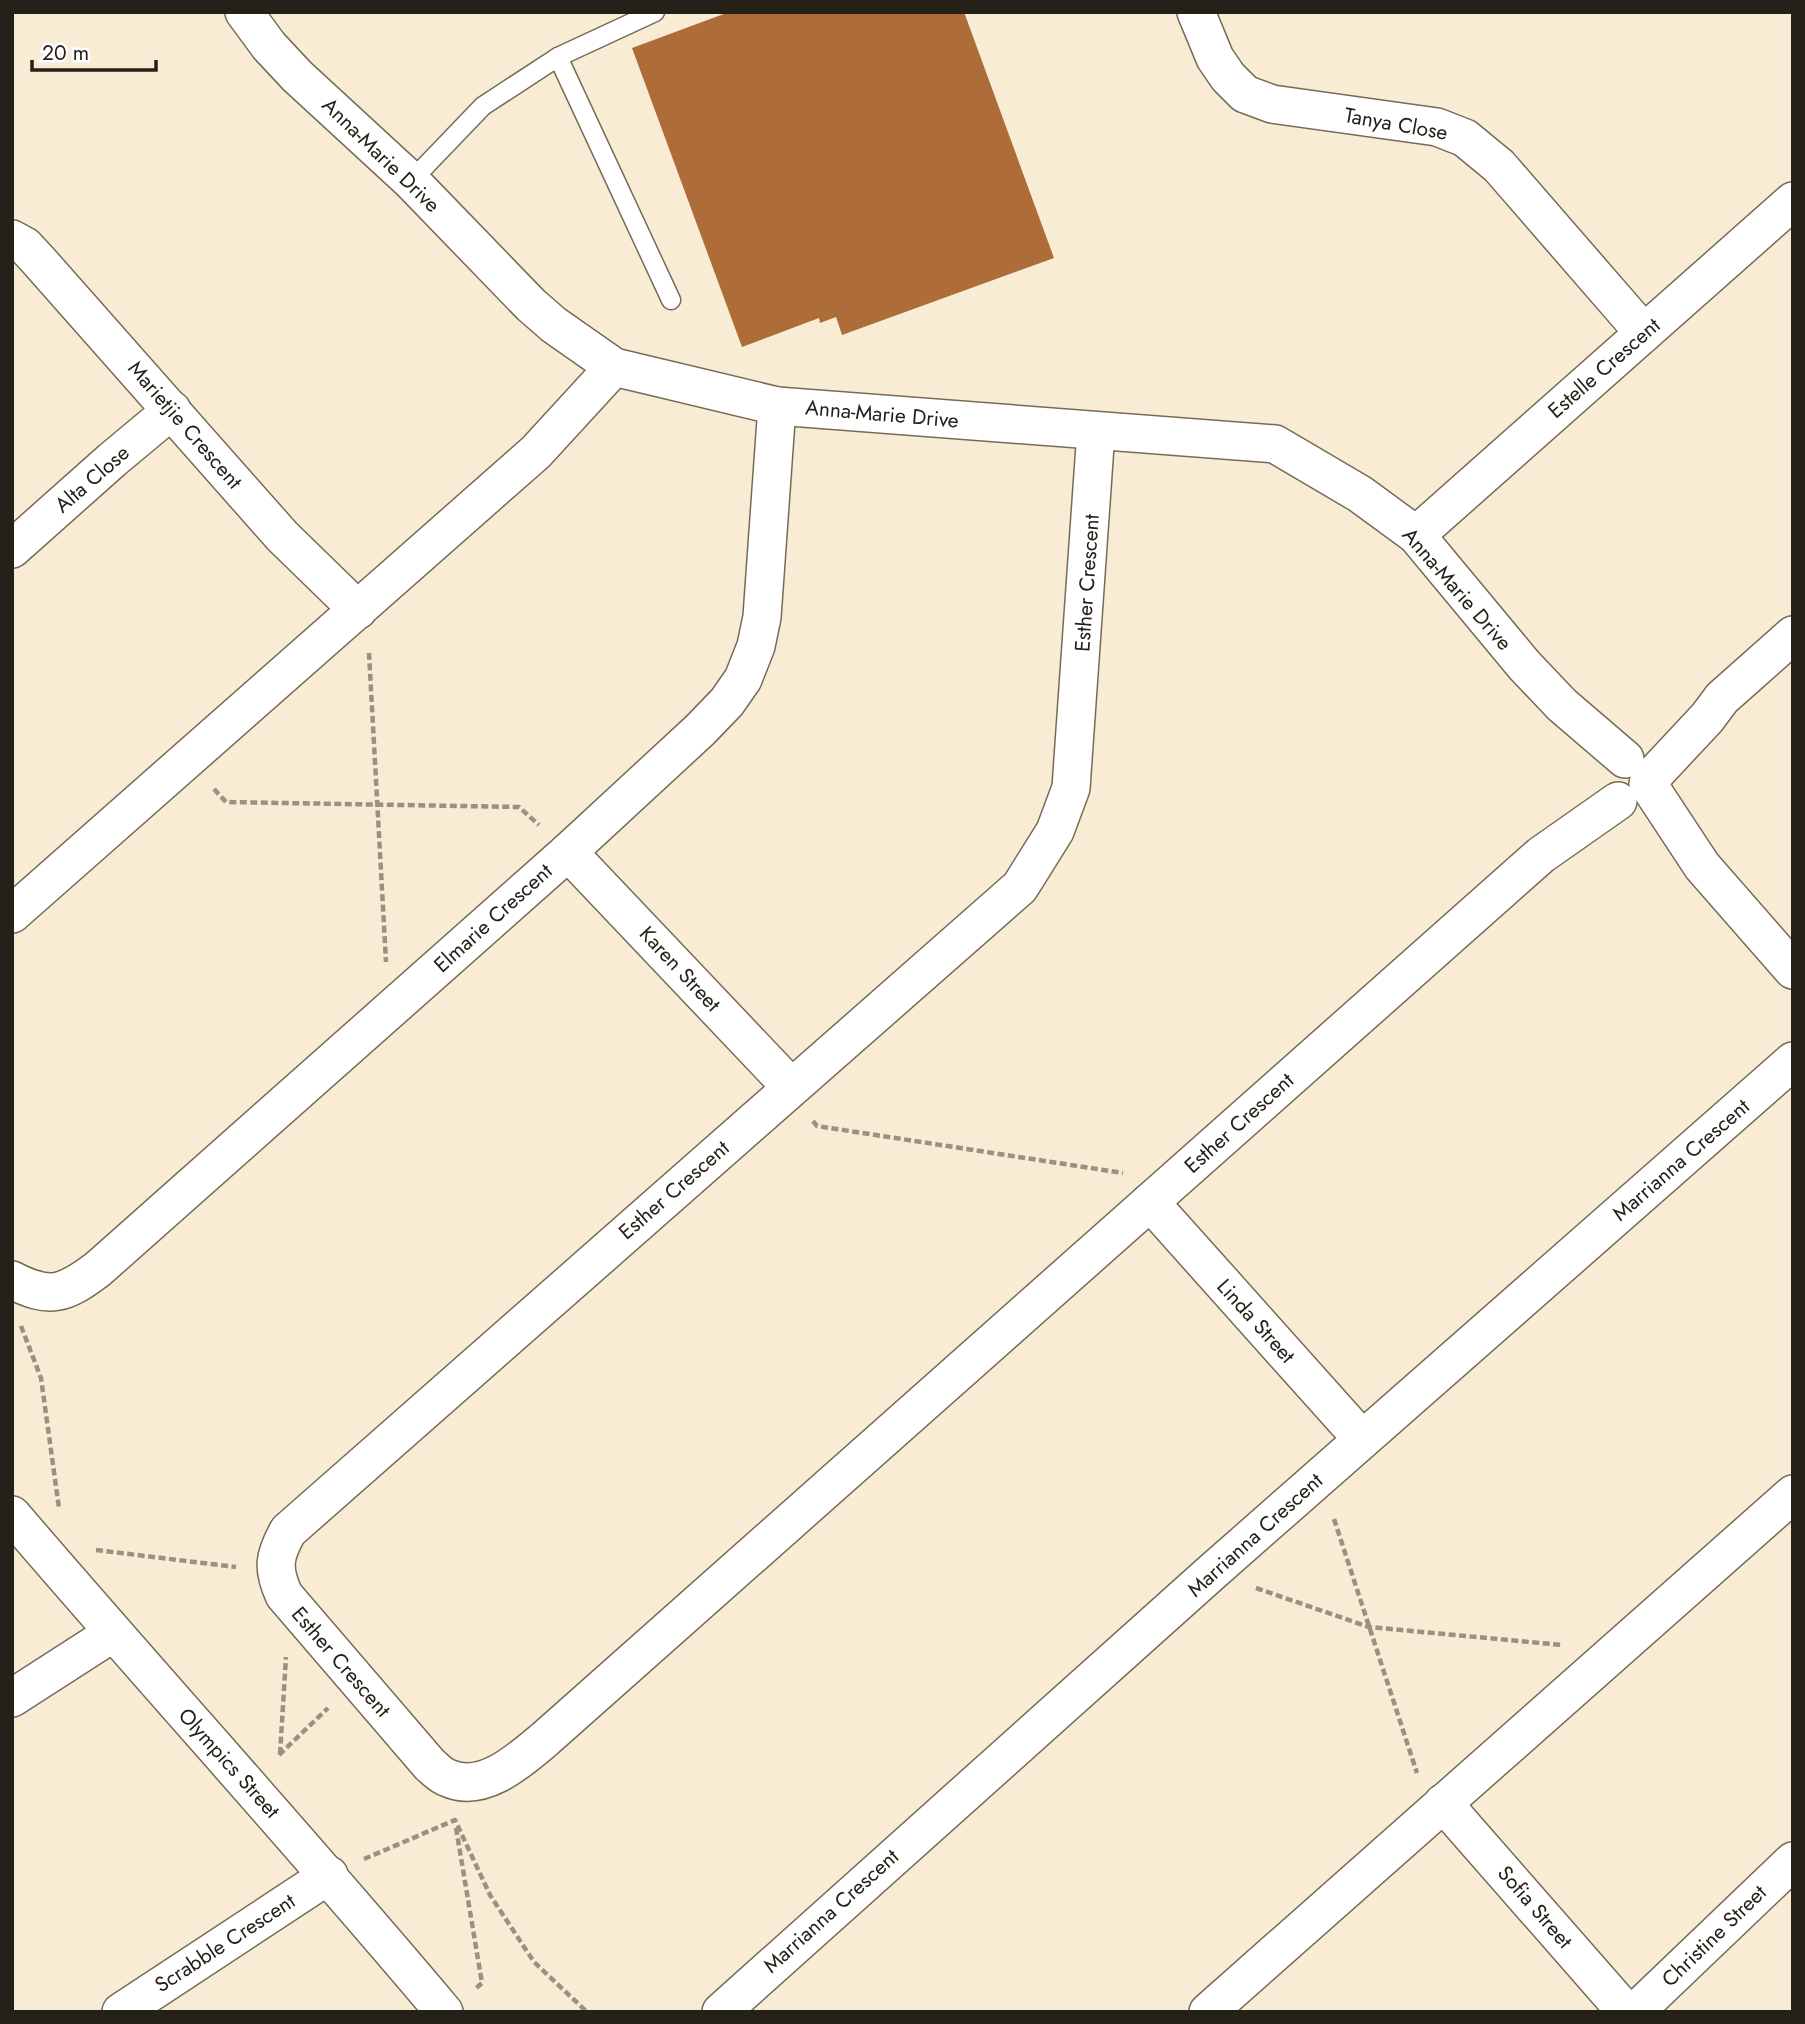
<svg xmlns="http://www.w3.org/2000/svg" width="1805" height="2024" font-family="Jost,sans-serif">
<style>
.building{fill:#ae6d38}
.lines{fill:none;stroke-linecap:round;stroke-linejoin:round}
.service-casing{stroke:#776b57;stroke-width:21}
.minor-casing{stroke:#776b57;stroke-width:40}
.path{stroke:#9a9180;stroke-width:4.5;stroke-dasharray:7 3.5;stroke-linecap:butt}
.service{stroke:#fff;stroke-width:18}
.minor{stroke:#fff;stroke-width:37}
.labels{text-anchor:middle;stroke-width:6;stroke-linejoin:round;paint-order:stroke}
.street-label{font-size:21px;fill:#262118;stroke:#fff}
</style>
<rect width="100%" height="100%" fill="#f8ecd4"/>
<polygon class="building" points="729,12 964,12 1054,258 842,335 836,317 820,323 819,318 742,347 632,48"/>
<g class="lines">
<defs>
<g id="service">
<polyline points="558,57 671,300"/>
<polyline points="411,181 483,106 558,57 655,12"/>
</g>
<g id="minor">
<polyline points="244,12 269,46 297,76 411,181 531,305 554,325 614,367 777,406 1275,444 1360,494 1416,535 1524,665 1562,705 1625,759"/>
<polyline points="1196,12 1215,58 1228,77 1245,94 1272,104 1437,127 1465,138 1499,166 1644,333"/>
<polyline points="12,239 25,246 38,260 282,536 358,610"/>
<path d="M1096,431L1071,788L1055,831L1020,887L288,1531C274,1556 272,1568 284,1595L430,1765C435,1769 441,1776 448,1778C483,1794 520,1760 545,1739L1541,855L1618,801"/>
<polyline points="1416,535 1793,201"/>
<polyline points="12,549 112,460 172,410"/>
<polyline points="1649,780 1707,718 1722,698 1793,635"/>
<polyline points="1648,784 1702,866 1793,970"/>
<polyline points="568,852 791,1087"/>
<polyline points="12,914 536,452 614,367"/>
<polyline points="1150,1202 1362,1439"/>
<path d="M12,1280C50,1300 65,1294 98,1269L568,852L700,730L727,702L743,679L756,646L762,617L777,406"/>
<path d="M12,1515C155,1682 303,1844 444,2012"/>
<polyline points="12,1698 113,1633"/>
<polyline points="1443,1803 1626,2012"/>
<polyline points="121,2012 329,1875"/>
<polyline points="721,2012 1212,1572 1793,1061"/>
<polyline points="1208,2012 1793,1494"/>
<polyline points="1635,2012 1793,1861"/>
</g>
</defs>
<use href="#service" class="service-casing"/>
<use href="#minor" class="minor-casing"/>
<g class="path">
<polyline points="369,653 386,962"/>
<polyline points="214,789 226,802 519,807 539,825"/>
<polyline points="813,1121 817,1126 1123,1173"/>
<polyline points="21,1326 41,1378 59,1508"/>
<polyline points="1334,1519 1417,1773"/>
<polyline points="96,1550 236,1567"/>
<polyline points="1256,1588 1369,1627 1562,1645"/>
<polyline points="280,1754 286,1657"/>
<polyline points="279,1755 328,1708"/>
<polyline points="456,1828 482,1983 475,1989"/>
<polyline points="364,1859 455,1820 490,1895 534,1962 587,2012"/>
</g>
<use href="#service" class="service"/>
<use href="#minor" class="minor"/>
</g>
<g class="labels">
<g class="street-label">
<text transform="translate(1396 124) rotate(10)" y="7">Tanya Close</text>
<text transform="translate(381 155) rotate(44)" y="7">Anna-Marie Drive</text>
<text transform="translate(1604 368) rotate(-41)" y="7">Estelle Crescent</text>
<text transform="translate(882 414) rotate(5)" y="7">Anna-Marie Drive</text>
<text transform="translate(185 425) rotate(49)" y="7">Marietjie Crescent</text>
<text transform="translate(92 479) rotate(-41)" y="7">Alta Close</text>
<text transform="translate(1087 583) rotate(-86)" y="7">Esther Crescent</text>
<text transform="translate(1457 589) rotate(49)" y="7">Anna-Marie Drive</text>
<text transform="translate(493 918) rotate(-42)" y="7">Elmarie Crescent</text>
<text transform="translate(680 969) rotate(47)" y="7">Karen Street</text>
<text transform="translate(1239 1123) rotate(-42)" y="7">Esther Crescent</text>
<text transform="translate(1681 1160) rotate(-41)" y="7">Marrianna Crescent</text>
<text transform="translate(674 1190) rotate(-41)" y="7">Esther Crescent</text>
<text transform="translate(1256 1321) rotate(48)" y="7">Linda Street</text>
<text transform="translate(1255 1535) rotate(-42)" y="7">Marrianna Crescent</text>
<text transform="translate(341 1662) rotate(49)" y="7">Esther Crescent</text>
<text transform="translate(229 1763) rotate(48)" y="7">Olympics Street</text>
<text transform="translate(1535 1907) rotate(49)" y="7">Sofia Street</text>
<text transform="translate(831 1911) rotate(-42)" y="7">Marrianna Crescent</text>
<text transform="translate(1714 1936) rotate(-44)" y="7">Christine Street</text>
<text transform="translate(225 1943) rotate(-33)" y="7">Scrabble Crescent</text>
</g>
</g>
<rect width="1805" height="2024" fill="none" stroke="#262118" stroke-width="28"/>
<path d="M32 60v10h124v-10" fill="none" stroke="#262118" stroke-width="3.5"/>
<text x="42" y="60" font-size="21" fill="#262118" stroke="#ffffff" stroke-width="5" paint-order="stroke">20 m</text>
</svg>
